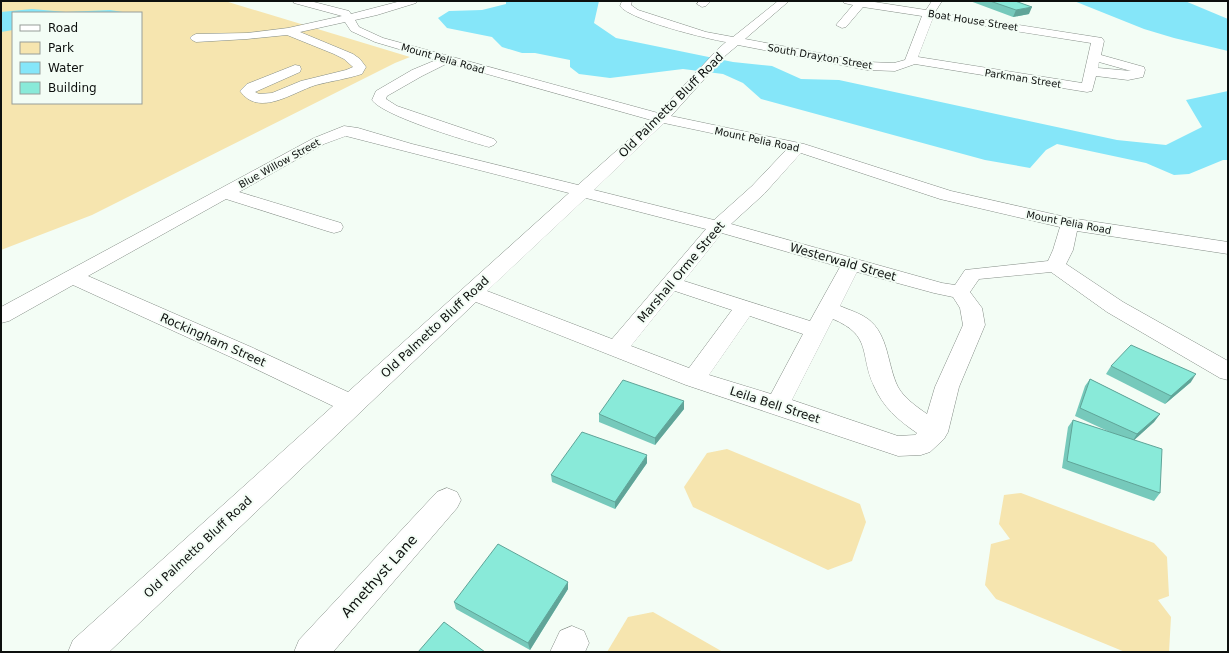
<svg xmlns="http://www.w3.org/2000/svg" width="1229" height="653" font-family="'DejaVu Sans',sans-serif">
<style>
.green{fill:#f6e5af;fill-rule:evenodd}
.water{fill:#85e6f9}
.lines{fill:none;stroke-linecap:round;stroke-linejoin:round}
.minor-casing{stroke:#848d86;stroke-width:1}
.minor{fill:#fff;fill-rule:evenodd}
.wall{fill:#76c9bb}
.shaded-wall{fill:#60a498}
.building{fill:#89ead9;stroke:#60a498}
.labels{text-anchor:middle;stroke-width:4;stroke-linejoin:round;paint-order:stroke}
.far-street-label{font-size:10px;fill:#0d100e;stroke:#f3fdf5}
.street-label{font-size:12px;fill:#0d100e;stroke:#f3fdf5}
.near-street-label{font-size:14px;fill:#0d100e;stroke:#f3fdf5}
</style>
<rect width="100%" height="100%" fill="#f3fdf5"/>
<g class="green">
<path d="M1,1H225L410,57L395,63L92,215L1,250ZM13,13H141V103H13Z"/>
<polygon points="727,449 860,504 866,522 852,561 828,570 693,507 684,487 707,453"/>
<polygon points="1021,493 1154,543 1167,557 1169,596 1158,600 1171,617 1169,652 1125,652 996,599 985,585 991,544 1010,539 999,524 1004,495"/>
<polygon points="653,612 723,652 607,652 628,617"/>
</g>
<g class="water">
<polygon points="506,1 599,1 594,23 616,38 733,62 772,66 801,79 839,80 1117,140 1166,145 1202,127 1186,100 1228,91 1228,160 1223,160 1189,174 1174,175 1146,163 1057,144 1046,150 1030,168 985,160 761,99 743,83 723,74 683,69 610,78 579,74 570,67 570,60 535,53 522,53 502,47 492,37 447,28 438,18 449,11 482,10 506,4"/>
<polygon points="1074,1 1185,1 1228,19 1228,51 1174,38 1144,29"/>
<polygon points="32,9 66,12 110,10 129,13 13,13 13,30 1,32 1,12"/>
</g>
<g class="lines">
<defs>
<g id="minor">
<path d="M293,1H310L349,11L351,14L401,1H417L416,3L377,15L355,20L359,27L383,38L658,113L718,49L726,42C707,39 630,20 620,6L622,1H632L631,5L638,10L706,32L733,37L778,1H789L745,39L867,62L894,63L905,60L922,16L863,7L846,27L842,28L836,25L853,5L844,3L843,1H868L926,10L932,1H942L935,12L1102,38L1104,41L1101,55L1144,67L1145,70L1143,77L1128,80L1096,76L1092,91L1087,92L915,64L895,71L867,70L738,45L726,55L671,116L804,144L951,191L1070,218L1228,242V254L1077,231L1073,250L1066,264L1123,302L1228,361V380L1220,378L1107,312L1051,272L979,279L970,292L982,308L985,325L959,387L948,432L944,439L930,452L921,455L898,456L686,385L476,302L109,652H68L73,640L333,406L235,359L73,285L9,321L1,323V307L314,138L344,126L358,128L412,144L578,185L651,120L448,63L422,76L387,96L386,99L397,106L494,139L497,142L494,145L489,147C467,141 383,116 372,100L376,91L412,70L436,60L375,42L351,31L345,22L300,32L353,54L360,59L366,67L362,74C347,79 331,81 316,85C293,92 259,118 240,91L247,84L295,65L300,66L301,69L300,72L255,92L259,94L272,93L301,81L346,70L353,67L344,59L334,54L287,35L247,39L196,42L192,40L190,38L192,36L196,34L247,33L288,28L342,16L294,3ZM933,18L1091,43L1082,83L918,57ZM1099,62L1131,71L1098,68ZM664,123L787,149L752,186L714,220L594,190ZM346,136L569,193L348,392L251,347L88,276L226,199L327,231L334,233L341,231L343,227L341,223L239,192L324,144ZM801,153L940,199L1060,227L1053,250L1048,261L965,270L955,285L942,283L731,224L764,194ZM586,198L706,229L612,339L487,291ZM722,233L840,267L810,321L684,281ZM857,272L934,293L953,297L960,308L963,325L935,387L927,414C917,407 904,398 898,387C887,365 889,335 868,319C860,313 849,310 840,306ZM675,291L732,310L689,368L631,346ZM750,316L803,334L771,394L709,375ZM833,319C873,336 859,354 874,386C883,407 898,420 917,433L915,435L898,436L792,400Z"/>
<polygon points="699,1 711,1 706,6 702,7 697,4"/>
<polygon points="447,488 457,492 461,500 457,508 333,652 294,652 299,640 437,492"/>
<polygon points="572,626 584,631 589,643 585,652 550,652 560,631"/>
</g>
</defs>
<use href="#minor" class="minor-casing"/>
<use href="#minor" class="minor"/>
</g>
<g class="wall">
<polygon points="970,1 1015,1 1029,14 1013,17"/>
<polygon points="1111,366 1191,382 1165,404 1106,374"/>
<polygon points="1090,379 1160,414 1154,422 1134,440 1160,493 1154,501 1062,468 1068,427 1073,420 1112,433 1075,416 1085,386"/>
<polygon points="684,401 684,409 655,445 599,422 599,414"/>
<polygon points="647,463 615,509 552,482 551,475"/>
<polygon points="568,582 568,589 530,650 456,609 454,602"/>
</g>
<g class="shaded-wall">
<polygon points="1032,7 1029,14 1013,17 1016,10"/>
<polygon points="1196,374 1191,382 1165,404 1171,396"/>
<polygon points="684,401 684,409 655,445 655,438"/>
<polygon points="1160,414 1154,422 1132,442 1137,434"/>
<polygon points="647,455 647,463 615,509 615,502"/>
<polygon points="568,582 568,589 530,650 528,643"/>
</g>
<g class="building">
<polygon points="990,1 1015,1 1032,7 1016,10"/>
<polygon points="1131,345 1196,374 1171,396 1111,366"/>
<polygon points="1090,379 1160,414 1137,434 1080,408"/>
<polygon points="623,380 684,401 655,438 599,414"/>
<polygon points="1073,420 1162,449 1160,493 1067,461"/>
<polygon points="582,432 647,455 615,502 551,475"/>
<polygon points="498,544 568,582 528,643 454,602"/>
<polygon points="444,622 485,652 418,652"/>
</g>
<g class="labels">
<g class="far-street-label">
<text transform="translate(973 20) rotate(9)" y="4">Boat House Street</text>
<text transform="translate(820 56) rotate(10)" y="4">South Drayton Street</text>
<text transform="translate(443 58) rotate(16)" y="4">Mount Pelia Road</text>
<text transform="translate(1023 78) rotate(9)" y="4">Parkman Street</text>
<text transform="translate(757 139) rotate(12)" y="4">Mount Pelia Road</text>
<text transform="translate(279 163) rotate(-29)" y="4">Blue Willow Street</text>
<text transform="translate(1069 222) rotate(11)" y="4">Mount Pelia Road</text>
</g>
<g class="street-label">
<text transform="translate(671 105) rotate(-45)" y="4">Old Palmetto Bluff Road</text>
<text transform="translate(843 262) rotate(16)" y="4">Westerwald Street</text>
<text transform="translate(681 272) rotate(-50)" y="4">Marshall Orme Street</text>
<text transform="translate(435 327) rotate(-43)" y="4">Old Palmetto Bluff Road</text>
<text transform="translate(213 340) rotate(24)" y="4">Rockingham Street</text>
<text transform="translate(775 405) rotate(18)" y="4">Leila Bell Street</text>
<text transform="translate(198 547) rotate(-43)" y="4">Old Palmetto Bluff Road</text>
</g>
<g class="near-street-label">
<text transform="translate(379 576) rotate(-48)" y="5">Amethyst Lane</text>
</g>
</g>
<rect width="1229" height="653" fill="none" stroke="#0d100e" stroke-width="4"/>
<rect x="12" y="12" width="130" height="92" fill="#f3fdf5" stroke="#979e99"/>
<rect x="20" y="25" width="20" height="6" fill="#ffffff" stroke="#979e99"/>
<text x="48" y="32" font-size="12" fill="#0d100e">Road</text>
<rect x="20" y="42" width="20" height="12" fill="#f6e5af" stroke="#979e99"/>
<text x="48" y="52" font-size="12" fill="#0d100e">Park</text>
<rect x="20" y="62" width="20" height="12" fill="#85e6f9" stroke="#979e99"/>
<text x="48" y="72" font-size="12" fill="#0d100e">Water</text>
<rect x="20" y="82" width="20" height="12" fill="#89ead9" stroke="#979e99"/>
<text x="48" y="92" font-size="12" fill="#0d100e">Building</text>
</svg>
